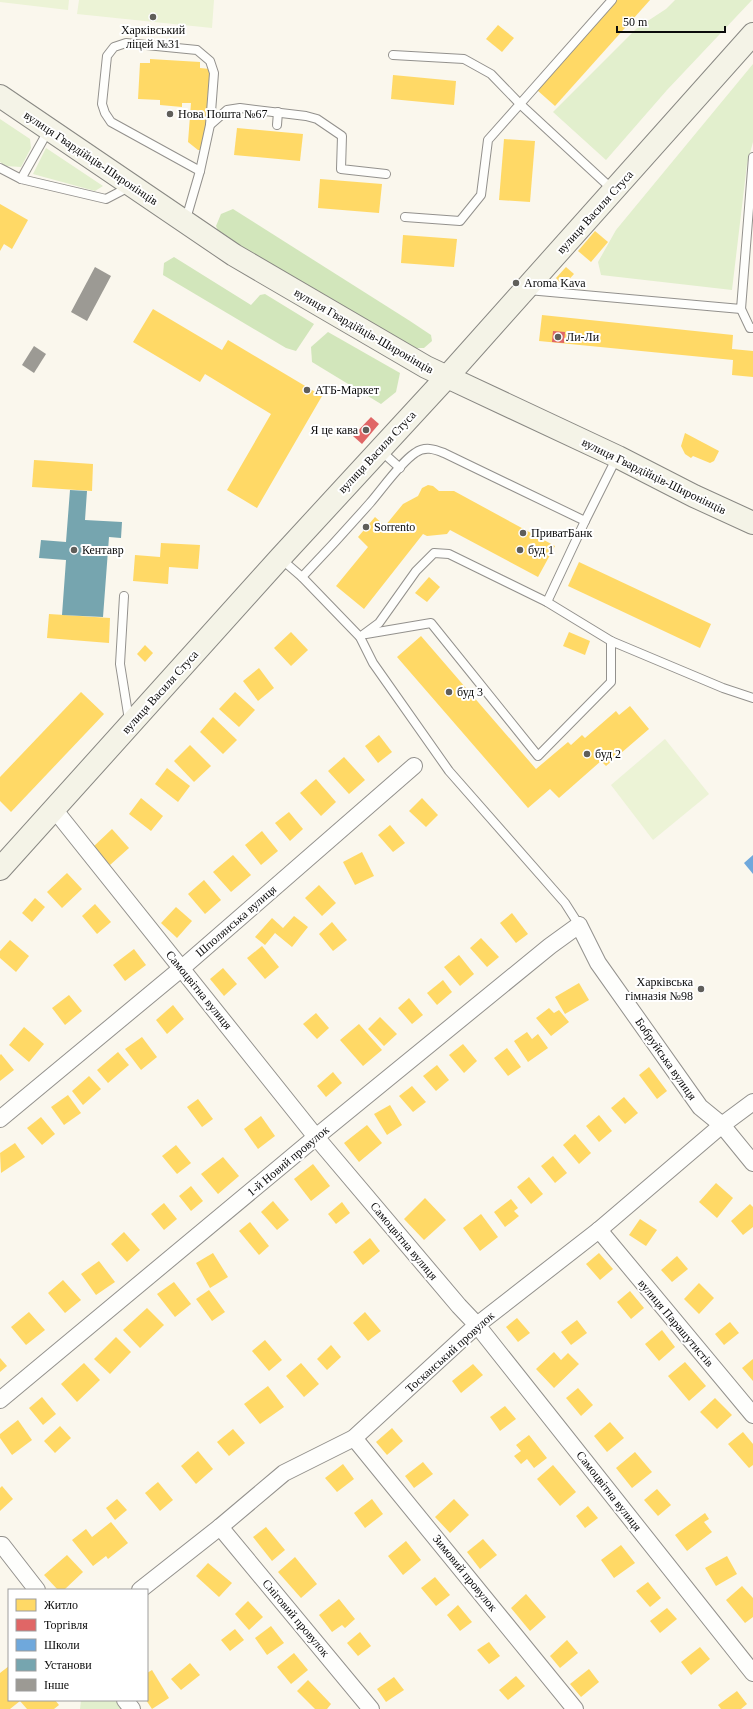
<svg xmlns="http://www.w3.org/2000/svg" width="753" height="1709" font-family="Georgia,serif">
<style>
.green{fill:#e2efcd}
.forest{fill:#d2e6bb}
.pitch{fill:#ecf3d6}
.homes{fill:#ffd966}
.shops{fill:#e06666}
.schools{fill:#6fa8dc}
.public{fill:#76a5af}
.building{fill:#9c9a94}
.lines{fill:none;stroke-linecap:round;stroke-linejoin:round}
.lane-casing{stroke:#93918d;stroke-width:10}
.street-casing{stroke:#93918d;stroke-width:18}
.secondary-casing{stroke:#898883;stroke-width:24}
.lane{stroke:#fefefc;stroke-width:8}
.street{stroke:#fefefc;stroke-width:16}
.secondary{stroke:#f4f3e7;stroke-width:22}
.poi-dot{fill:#5f5e5a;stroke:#fff;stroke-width:1.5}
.labels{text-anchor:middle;stroke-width:4;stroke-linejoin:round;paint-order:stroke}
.poi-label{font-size:12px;fill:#0b0b0b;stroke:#fff;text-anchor:start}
.street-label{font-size:12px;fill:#0b0b0b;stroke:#fff}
</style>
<rect width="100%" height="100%" fill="#faf7ed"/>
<g class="green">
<polygon points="675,0 752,0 667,90 606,160 553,112 637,28 666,9"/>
<polygon points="753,64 753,142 747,164 732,290 601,275 598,262 616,230"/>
<polygon points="0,119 30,139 31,148 21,167 6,166 0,162"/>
<polygon points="46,148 103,186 95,191 33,174"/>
<polygon points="81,1700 116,1700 122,1709 80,1709"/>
</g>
<g class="forest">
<polygon points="233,209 410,321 431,335 432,341 424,348 411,348 220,235 216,226 221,214"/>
<polygon points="174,257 251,305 260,295 265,294 314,324 296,351 286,348 163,275 164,263"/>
<polygon points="328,332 400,373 396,392 381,404 312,362 311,347"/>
</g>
<g class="pitch">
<polygon points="0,0 69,0 68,10 0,2"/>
<polygon points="79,0 214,0 212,28 77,14"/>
<polygon points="665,739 709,794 653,840 611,785"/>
</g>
<g class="homes">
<polygon points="617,0 650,0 555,106 537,90"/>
<polygon points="498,25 514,38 502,52 486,39"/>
<polygon points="150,59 200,62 200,68 210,69 207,104 207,107 210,107 208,150 198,150 188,142 191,103 182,103 182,107 160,105 160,100 138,99 140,63 150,63"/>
<polygon points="393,75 456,81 454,105 391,99"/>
<polygon points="237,128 303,134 300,161 234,155"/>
<polygon points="504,139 535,141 530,202 499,200"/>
<polygon points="320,179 382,184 379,213 318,208"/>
<polygon points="0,204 28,220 12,249 4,244 0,251"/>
<polygon points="595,231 608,242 591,262 578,251"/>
<polygon points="403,235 457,239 454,267 401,263"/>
<polygon points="566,267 574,274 563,286 556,278"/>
<polygon points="153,309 222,350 228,340 322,396 257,508 227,490 271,414 205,374 200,382 133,342"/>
<polygon points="542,315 733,335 732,349 753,351 753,377 732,375 733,360 539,341"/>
<polygon points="685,433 719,451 714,461 710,463 693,456 691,458 685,454 681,446"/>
<polygon points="34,460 93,464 92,491 32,487"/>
<polygon points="428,485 433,486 439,491 454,491 555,546 538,577 450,530 447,534 427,536 423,534 364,609 336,586 368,547 358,537 375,517 385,526 403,504 418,496 422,488"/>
<polygon points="161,543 200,545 198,569 169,567 168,584 133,581 135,555 160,557"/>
<polygon points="579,562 711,624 700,648 568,586"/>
<polygon points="429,577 440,587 427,602 415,593"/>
<polygon points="49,614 110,618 109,643 47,638"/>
<polygon points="291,632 308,650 291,666 274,648"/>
<polygon points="569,632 590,641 585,655 563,646"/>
<polygon points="421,636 536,769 568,742 571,745 582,735 585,738 616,711 619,715 630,706 649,729 606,766 601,761 559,798 550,789 528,808 397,657"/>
<polygon points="145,645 153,653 145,662 137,654"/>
<polygon points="259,668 274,688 258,701 243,681"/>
<polygon points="81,692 104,714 11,812 0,801 0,777"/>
<polygon points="235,692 255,710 239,727 219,709"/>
<polygon points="213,717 237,740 223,754 200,732"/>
<polygon points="379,735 392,752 378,763 365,746"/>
<polygon points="190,745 211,766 194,782 174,761"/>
<polygon points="344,757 365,780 349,794 328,771"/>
<polygon points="167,768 190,786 178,802 155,784"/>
<polygon points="316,779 336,802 321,816 300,793"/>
<polygon points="141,798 163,816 151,831 129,814"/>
<polygon points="422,798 438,815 426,827 409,811"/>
<polygon points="289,812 303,829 290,841 275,823"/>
<polygon points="390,825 405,843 393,852 378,835"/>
<polygon points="112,829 129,848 110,865 93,847"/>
<polygon points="262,831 278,851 261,865 245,845"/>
<polygon points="362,852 374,876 355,885 343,862"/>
<polygon points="233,855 251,875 231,892 213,872"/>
<polygon points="67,873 82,889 62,908 47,892"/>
<polygon points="204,880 221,900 205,914 188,894"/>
<polygon points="319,885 336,903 322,916 305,898"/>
<polygon points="35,898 45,907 32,922 22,913"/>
<polygon points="95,904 111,922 97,934 82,916"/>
<polygon points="176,907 192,921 177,938 161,923"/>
<polygon points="512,913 528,934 516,943 500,923"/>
<polygon points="294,916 308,927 292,947 275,933 265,945 255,937 272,918 283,928"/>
<polygon points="332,922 347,940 333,951 319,934"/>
<polygon points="481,938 499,957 487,967 470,948"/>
<polygon points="10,940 29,956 16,972 0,958 0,951"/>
<polygon points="262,946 279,967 265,979 247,958"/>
<polygon points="134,949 146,965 125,981 113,965"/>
<polygon points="459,955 474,974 460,986 444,967"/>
<polygon points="223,968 237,984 224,996 210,979"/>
<polygon points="443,980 452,992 437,1005 427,993"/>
<polygon points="579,983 589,1000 565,1014 555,997"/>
<polygon points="69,995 82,1011 65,1025 52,1008"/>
<polygon points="409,998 423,1015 412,1024 398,1008"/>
<polygon points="173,1005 184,1019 167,1034 156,1020"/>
<polygon points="549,1008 554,1013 559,1010 569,1022 551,1036 536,1018"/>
<polygon points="316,1013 329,1028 317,1039 303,1024"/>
<polygon points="380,1017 397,1034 384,1046 368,1029"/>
<polygon points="359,1024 382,1050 363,1066 340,1040"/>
<polygon points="24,1027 44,1044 29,1062 9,1045"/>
<polygon points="527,1032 532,1039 538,1034 548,1048 528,1062 514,1041"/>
<polygon points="142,1037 157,1057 141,1070 125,1049"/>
<polygon points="463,1044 477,1061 464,1073 449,1055"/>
<polygon points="507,1048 521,1067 508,1076 494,1058"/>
<polygon points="118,1052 129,1065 108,1083 97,1070"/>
<polygon points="1,1054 14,1070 0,1081 0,1055"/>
<polygon points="437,1065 449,1080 436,1091 423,1076"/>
<polygon points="649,1067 667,1091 657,1099 639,1075"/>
<polygon points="333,1072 342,1083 326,1097 317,1086"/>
<polygon points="89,1076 101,1089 83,1105 72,1091"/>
<polygon points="412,1086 426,1102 413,1112 399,1096"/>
<polygon points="68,1095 81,1113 64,1125 51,1107"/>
<polygon points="624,1097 638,1113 625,1124 611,1108"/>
<polygon points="198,1099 213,1119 202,1127 187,1107"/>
<polygon points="390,1105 402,1125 387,1135 374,1114"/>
<polygon points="599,1115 612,1131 599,1142 586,1126"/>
<polygon points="261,1116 275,1136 258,1149 244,1129"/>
<polygon points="41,1117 55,1134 42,1145 27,1128"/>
<polygon points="367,1125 382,1143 359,1162 344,1143"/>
<polygon points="575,1134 591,1153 579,1164 563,1145"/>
<polygon points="15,1143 25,1157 1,1173 0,1153"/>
<polygon points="176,1145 191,1163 177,1174 162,1156"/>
<polygon points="553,1156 567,1173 555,1183 541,1166"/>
<polygon points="223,1157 239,1176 218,1194 201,1174"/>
<polygon points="313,1164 330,1186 311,1201 294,1179"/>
<polygon points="529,1177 543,1194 531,1204 517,1187"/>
<polygon points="716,1183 733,1198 717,1218 699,1202"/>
<polygon points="191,1186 203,1201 191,1211 179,1196"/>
<polygon points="425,1198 446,1220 424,1240 404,1219"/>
<polygon points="511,1199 518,1208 514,1211 519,1216 505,1227 494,1212"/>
<polygon points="273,1201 289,1220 277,1230 261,1212"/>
<polygon points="342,1202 350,1213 336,1224 328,1214"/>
<polygon points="164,1203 177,1219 164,1230 151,1214"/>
<polygon points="750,1204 753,1207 753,1227 743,1235 731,1221"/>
<polygon points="481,1214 498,1237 480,1251 463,1228"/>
<polygon points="640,1219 657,1230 646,1246 629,1235"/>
<polygon points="250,1222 269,1246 259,1255 239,1231"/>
<polygon points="124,1232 140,1250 127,1262 111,1244"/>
<polygon points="370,1238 380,1251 363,1265 353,1252"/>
<polygon points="213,1253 228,1277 210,1288 196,1263"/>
<polygon points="599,1253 613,1269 600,1280 586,1264"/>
<polygon points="677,1256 688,1269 672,1282 661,1270"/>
<polygon points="99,1261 115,1282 96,1295 81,1274"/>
<polygon points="63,1280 81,1300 65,1313 48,1293"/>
<polygon points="174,1282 191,1304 175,1317 157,1294"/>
<polygon points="699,1283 714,1298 699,1314 684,1299"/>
<polygon points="209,1290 225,1312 212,1321 196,1299"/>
<polygon points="630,1291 644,1308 631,1319 617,1302"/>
<polygon points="147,1308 164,1325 140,1348 123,1330"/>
<polygon points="29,1312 45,1330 26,1345 11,1327"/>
<polygon points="365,1312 381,1331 368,1341 353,1323"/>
<polygon points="517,1318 530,1333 518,1342 506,1327"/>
<polygon points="577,1320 587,1333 571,1345 561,1332"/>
<polygon points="730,1322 739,1333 724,1345 715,1334"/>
<polygon points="662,1330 675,1347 659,1361 645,1344"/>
<polygon points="116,1337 131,1352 110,1374 94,1359"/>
<polygon points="265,1340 282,1360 269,1371 252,1351"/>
<polygon points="331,1345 341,1357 327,1370 317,1359"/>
<polygon points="554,1352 561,1360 568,1353 579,1364 554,1388 536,1369"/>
<polygon points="0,1358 7,1366 0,1372"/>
<polygon points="753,1359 753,1381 742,1368"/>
<polygon points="685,1362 706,1386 689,1401 668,1376"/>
<polygon points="84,1363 100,1380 77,1402 61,1384"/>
<polygon points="301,1363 319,1384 304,1397 286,1376"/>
<polygon points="473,1364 483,1375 461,1393 452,1381"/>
<polygon points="268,1386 284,1407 260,1424 244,1404"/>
<polygon points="578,1388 593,1405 581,1416 566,1398"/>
<polygon points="42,1397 56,1414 43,1425 29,1408"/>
<polygon points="715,1398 732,1415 717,1429 700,1412"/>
<polygon points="505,1406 516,1419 500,1431 490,1417"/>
<polygon points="18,1420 32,1440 12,1455 0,1438 0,1434"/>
<polygon points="610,1422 624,1438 607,1452 594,1436"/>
<polygon points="60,1426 71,1438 55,1453 44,1441"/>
<polygon points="392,1428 403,1441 387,1455 376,1442"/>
<polygon points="233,1429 245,1443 229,1456 217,1442"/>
<polygon points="743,1432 753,1444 753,1465 749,1468 728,1444"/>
<polygon points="529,1435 547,1458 534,1468 527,1459 521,1464 514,1456 521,1451 516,1445"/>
<polygon points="198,1451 213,1469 196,1484 181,1466"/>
<polygon points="635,1452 652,1472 632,1488 616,1468"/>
<polygon points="423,1462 433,1474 414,1488 405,1476"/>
<polygon points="343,1464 354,1479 337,1492 325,1478"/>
<polygon points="553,1465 576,1492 560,1506 537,1479"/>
<polygon points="158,1482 173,1500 160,1511 145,1493"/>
<polygon points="2,1486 13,1499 0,1511 0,1488"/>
<polygon points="657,1489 671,1505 658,1516 644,1500"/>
<polygon points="117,1499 127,1510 115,1520 106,1508"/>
<polygon points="372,1499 383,1514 365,1528 354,1513"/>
<polygon points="454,1499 469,1515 450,1533 435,1517"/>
<polygon points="588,1506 598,1518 585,1528 576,1516"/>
<polygon points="705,1513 709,1519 704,1522 712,1532 687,1551 675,1535"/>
<polygon points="111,1522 128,1543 108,1559 106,1556 93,1566 72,1540 86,1529 92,1537"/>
<polygon points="266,1527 285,1550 272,1561 253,1537"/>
<polygon points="483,1539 497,1555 480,1569 467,1552"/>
<polygon points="406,1541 421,1560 403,1575 388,1556"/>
<polygon points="621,1545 635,1563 614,1578 601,1560"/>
<polygon points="67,1555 83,1572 64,1590 58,1590 44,1575"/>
<polygon points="727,1556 737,1574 716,1586 705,1568"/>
<polygon points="295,1557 317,1584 301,1598 278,1572"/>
<polygon points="208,1563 232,1583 219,1597 196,1576"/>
<polygon points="435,1577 450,1595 436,1606 421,1588"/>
<polygon points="648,1582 661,1598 650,1607 636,1591"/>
<polygon points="742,1586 753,1598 753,1617 745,1623 726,1600"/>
<polygon points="526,1594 546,1617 530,1631 511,1608"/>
<polygon points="339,1599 355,1619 345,1628 342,1625 332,1632 319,1615"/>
<polygon points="248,1601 263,1617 249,1630 235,1614"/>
<polygon points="458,1605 472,1622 460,1631 447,1615"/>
<polygon points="667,1608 677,1619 660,1633 650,1621"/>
<polygon points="271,1626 284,1643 267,1655 255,1638"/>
<polygon points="235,1629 244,1640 230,1651 221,1640"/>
<polygon points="360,1632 371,1646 358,1656 347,1643"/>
<polygon points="567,1640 578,1653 560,1668 550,1656"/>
<polygon points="489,1642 500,1656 489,1664 477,1650"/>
<polygon points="700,1647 710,1659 691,1675 681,1662"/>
<polygon points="294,1653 308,1670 291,1684 277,1667"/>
<polygon points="190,1663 200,1675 181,1690 171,1679"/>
<polygon points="9,1666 9,1700 55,1700 59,1705 54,1709 27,1709 20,1701 10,1709 0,1709 0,1673"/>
<polygon points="589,1669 599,1682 581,1697 570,1684"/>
<polygon points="152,1670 169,1698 152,1709 146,1700 147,1673"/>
<polygon points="516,1676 525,1686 508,1700 499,1690"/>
<polygon points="394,1677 404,1690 386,1702 377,1689"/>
<polygon points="308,1680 331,1704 327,1709 315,1709 297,1691"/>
<polygon points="737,1691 747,1704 741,1709 721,1709 718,1705"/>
</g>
<g class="shops">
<polygon points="553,331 565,332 564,343 552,342"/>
<polygon points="371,417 379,424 362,444 353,436"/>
</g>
<polygon class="schools" points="753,855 753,874 744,863"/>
<polygon class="public" points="70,490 87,491 85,520 122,522 121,538 109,537 103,617 62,615 66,560 39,558 41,540 66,542"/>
<g class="building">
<polygon points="95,267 111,276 87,321 71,312"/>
<polygon points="34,346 46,354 34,373 22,365"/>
</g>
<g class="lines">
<defs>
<g id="lane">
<polyline points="612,0 520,104 613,190"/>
<polyline points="393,55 464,59 491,74 520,104 488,140 481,195 460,221 405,217"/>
<polyline points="277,125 278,112"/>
<polyline points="0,168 21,179 106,199 129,187"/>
<polyline points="200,171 111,122 105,113 102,104 107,56 114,47 126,43 197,50 210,61 214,73 210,125"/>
<polyline points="21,179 48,131"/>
<polyline points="186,219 200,171 210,125 227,110 240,108 306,116 317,119 342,136 341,169 386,174"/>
<polyline points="528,290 741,309 753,157"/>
<polyline points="741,309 750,328 753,328"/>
<polyline points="380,450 400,468"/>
<polyline points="280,558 302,577 360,637 373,663 449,771 565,903 579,925"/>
<path d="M302,577C325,553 348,528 370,503C383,488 400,463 415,453C425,446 434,449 444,453L585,521"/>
<polyline points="124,596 120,664 129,720"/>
<polyline points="547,602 585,521 617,457"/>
<polyline points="366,634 431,623 538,756 611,682 611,641"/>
<polyline points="360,637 379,623 416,571 434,553 449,554 547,602 611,641 723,688 753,698"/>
</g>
<g id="street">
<polyline points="54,809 316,1137 459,1306 477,1325 753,1673"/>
<polyline points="0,1119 182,968 414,766"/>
<polyline points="599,1230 753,1415"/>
<polyline points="0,1400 316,1137 550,946 579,925 598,963 700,1107 722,1125 753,1163"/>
<polyline points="354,1438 575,1709"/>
<polyline points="220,1527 371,1709"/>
<polyline points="0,1545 2,1545 37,1590"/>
<polyline points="140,1590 220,1527 284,1473 354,1438 477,1325 599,1230 722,1125 753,1102"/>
<polyline points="125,1700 132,1709"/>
</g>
<g id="secondary">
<polyline points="0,96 234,255 426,367 618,457 694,496 753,523"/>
<polyline points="0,869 280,558 446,378 753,34"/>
</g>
</defs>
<use href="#lane" class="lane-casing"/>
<use href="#street" class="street-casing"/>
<use href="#secondary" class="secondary-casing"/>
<use href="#lane" class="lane"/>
<use href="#street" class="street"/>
<use href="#secondary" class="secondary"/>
</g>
<g class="poi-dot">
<circle cx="153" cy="17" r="4"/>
<circle cx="170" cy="114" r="4"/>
<circle cx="516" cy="283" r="4"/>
<circle cx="558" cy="337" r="4"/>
<circle cx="307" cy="390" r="4"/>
<circle cx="366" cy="430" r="4"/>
<circle cx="366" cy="527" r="4"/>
<circle cx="523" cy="533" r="4"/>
<circle cx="74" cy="550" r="4"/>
<circle cx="520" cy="550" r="4"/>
<circle cx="449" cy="692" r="4"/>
<circle cx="587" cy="754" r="4"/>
<circle cx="701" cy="989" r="4"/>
</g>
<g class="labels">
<g class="poi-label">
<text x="153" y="34" text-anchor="middle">Харківський<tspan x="153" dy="14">ліцей №31</tspan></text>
<text x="178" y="118">Нова Пошта №67</text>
<text x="524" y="287">Aroma Kava</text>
<text x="566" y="341">Ли-Ли</text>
<text x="315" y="394">АТБ-Маркет</text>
<text x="358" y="434" text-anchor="end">Я це кава</text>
<text x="374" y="531">Sorrento</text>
<text x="531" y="537">ПриватБанк</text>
<text x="82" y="554">Кентавр</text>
<text x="528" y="554">буд 1</text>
<text x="457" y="696">буд 3</text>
<text x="595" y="758">буд 2</text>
<text x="693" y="986" text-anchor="end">Харківська<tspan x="693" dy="14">гімназія №98</tspan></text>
</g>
<g class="street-label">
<text transform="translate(91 158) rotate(34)" y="4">вулиця Гвардійців-Широнінців</text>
<text transform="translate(595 212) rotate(-48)" y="4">вулиця Василя Стуса</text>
<text transform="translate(364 331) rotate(30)" y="4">вулиця Гвардійців-Широнінців</text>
<text transform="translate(377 452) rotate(-47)" y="4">вулиця Василя Стуса</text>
<text transform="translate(654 476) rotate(26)" y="4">вулиця Гвардійців-Широнінців</text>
<text transform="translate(160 692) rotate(-48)" y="4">вулиця Василя Стуса</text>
<text transform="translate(236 921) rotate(-41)" y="4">Шполянська вулиця</text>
<text transform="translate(199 990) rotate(51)" y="4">Самоцвітна вулиця</text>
<text transform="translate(666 1059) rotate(55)" y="4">Бобруйська вулиця</text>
<text transform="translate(288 1161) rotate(-40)" y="4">1-й Новий провулок</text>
<text transform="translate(404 1241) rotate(50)" y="4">Самоцвітна вулиця</text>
<text transform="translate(676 1323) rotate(50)" y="4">вулиця Парашутистів</text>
<text transform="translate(450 1352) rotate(-42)" y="4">Тосканський провулок</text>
<text transform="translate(609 1491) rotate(52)" y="4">Самоцвітна вулиця</text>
<text transform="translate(465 1573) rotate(51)" y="4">Зимовий провулок</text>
<text transform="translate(296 1618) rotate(50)" y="4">Сніговий провулок</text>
</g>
</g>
<rect x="8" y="1589" width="140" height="112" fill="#ffffff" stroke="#9d9d9d"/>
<rect x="16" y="1599" width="20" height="12" fill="#ffd966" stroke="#9d9d9d"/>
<text x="44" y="1609" font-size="12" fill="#0b0b0b">Житло</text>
<rect x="16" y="1619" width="20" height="12" fill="#e06666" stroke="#9d9d9d"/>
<text x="44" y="1629" font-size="12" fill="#0b0b0b">Торгівля</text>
<rect x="16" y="1639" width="20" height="12" fill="#6fa8dc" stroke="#9d9d9d"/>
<text x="44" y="1649" font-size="12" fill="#0b0b0b">Школи</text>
<rect x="16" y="1659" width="20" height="12" fill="#76a5af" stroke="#9d9d9d"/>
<text x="44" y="1669" font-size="12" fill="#0b0b0b">Установи</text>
<rect x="16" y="1679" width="20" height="12" fill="#9c9a94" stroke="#9d9d9d"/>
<text x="44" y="1689" font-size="12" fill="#0b0b0b">Інше</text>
<path d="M617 26v6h108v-6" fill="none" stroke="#0b0b0b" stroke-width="2"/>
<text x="623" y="26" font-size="12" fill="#0b0b0b" stroke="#ffffff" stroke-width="3" paint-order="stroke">50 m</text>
</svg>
